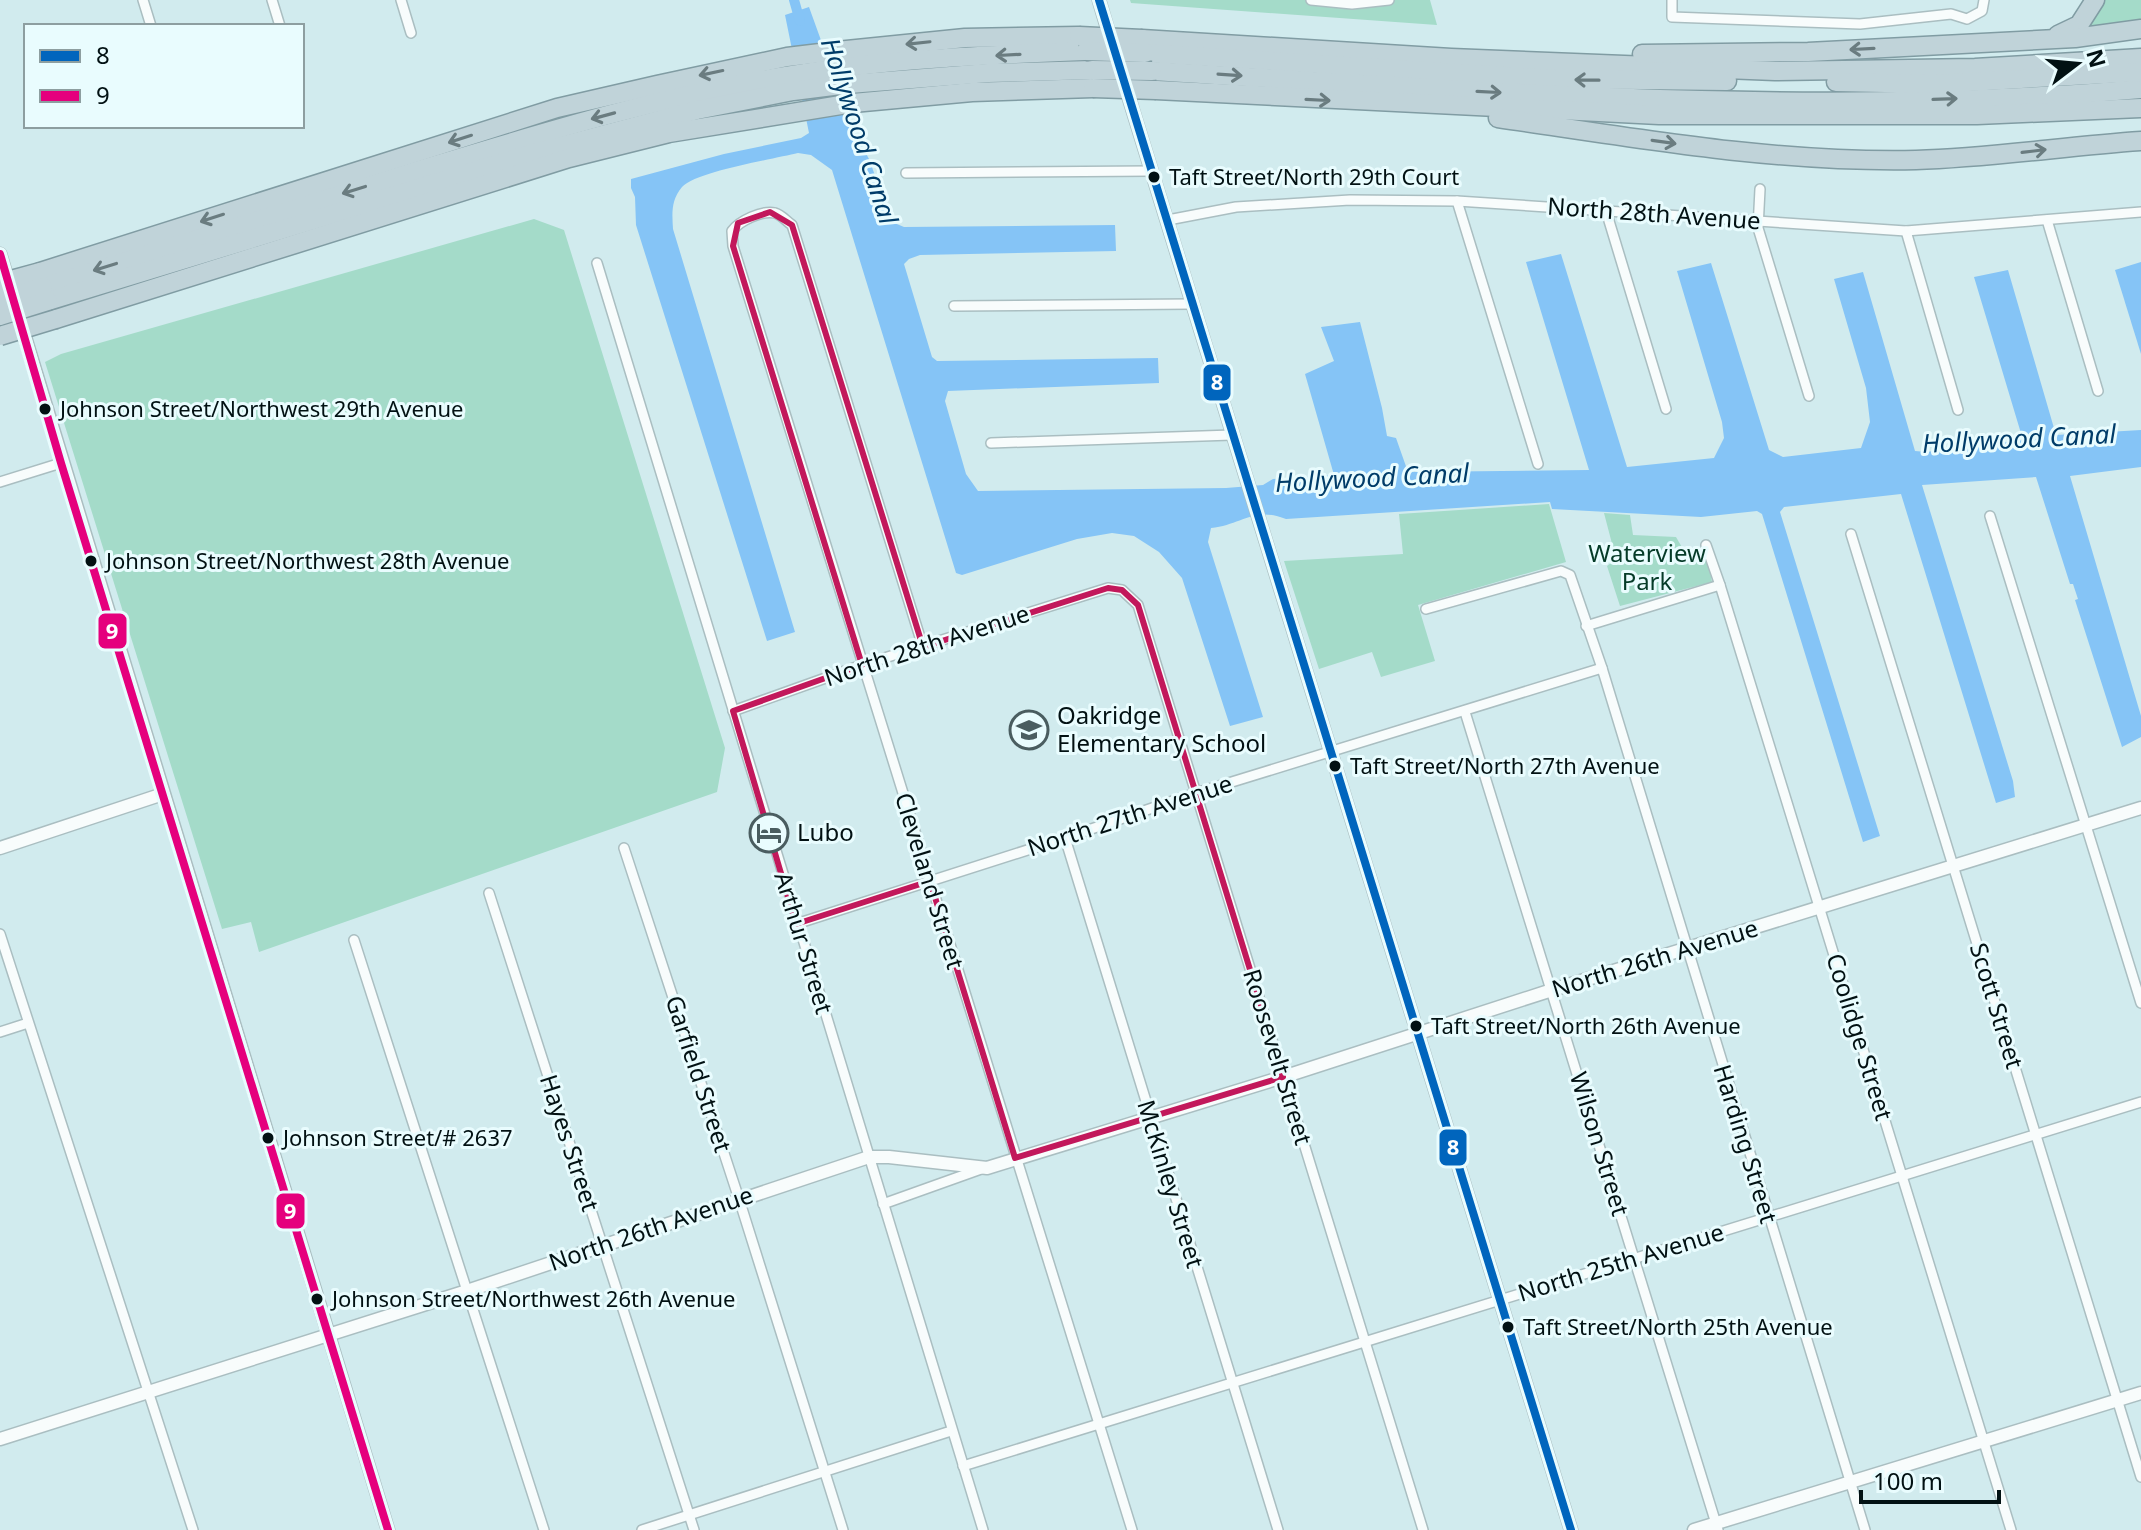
<svg xmlns="http://www.w3.org/2000/svg" width="2141" height="1530" font-family="'Noto Sans',sans-serif">
<style>
.green{fill:#a4dbc9}
.water{fill:#85c4f6}
.lines{fill:none;stroke-linecap:round;stroke-linejoin:round}
.canal{stroke:#85c4f6;stroke-width:10}
.minor-casing{stroke:#aabec1;stroke-width:12}
.tertiary-casing{stroke:#aabec1;stroke-width:15}
.motorway-casing{stroke:#809ca3;stroke-width:21}
.minor{stroke:#f8fcfc;stroke-width:9}
.tertiary{stroke:#f8fcfc;stroke-width:12}
.motorway{stroke:#c0d3d9;stroke-width:18}
.motorway-bridge-casing{stroke:#809ca3;stroke-width:21;stroke-linecap:butt}
.motorway-bridge{stroke:#c0d3d9;stroke-width:18}
.bus-1-casing{stroke:#e9fcfe;stroke-width:14}
.bus-2-casing{stroke:#e9fcfe;stroke-width:14}
.bus-1{stroke:#0065bd;stroke-width:8}
.bus-2{stroke:#e5007d;stroke-width:8}
.oneway{stroke:#6a7c80}
.marked{fill:none;stroke:#c2185b;stroke-width:6;stroke-linejoin:round}
.bus-dot{fill:#021113;stroke:#e9fcfe;stroke-width:3}
.labels{text-anchor:middle;stroke-width:6;stroke-linejoin:round;paint-order:stroke}
.bus-label{font-size:22px;fill:#021113;stroke:#e9fcfe;text-anchor:start}
.street-label{font-size:24px;fill:#021113;stroke:#e9fcfe}
.park-label{font-size:24px;fill:#053b28;stroke:#e9fcfe}
.poi-label{font-size:24px;fill:#021113;stroke:#e9fcfe;text-anchor:start}
.water-label{font-size:26px;font-style:italic;fill:#003c69;stroke:#e9fcfe}
.line-badge{stroke:#e9fcfe;stroke-width:3}
.badge-label{font-size:22px;text-anchor:middle;font-weight:bold;fill:#fff}
</style>
<rect width="100%" height="100%" fill="#d1ebee"/>
<g class="green">
<polygon points="1130,0 1430,0 1437,25 1131,3"/>
<polygon points="2101,0 2141,0 2141,19 2087,29"/>
<polygon points="534,219 564,230 725,748 717,792 259,952 251,922 222,929 45,362 61,354"/>
<polygon points="1549,504 1566,562 1418,605 1435,661 1381,677 1372,652 1319,669 1284,561 1403,554 1399,514"/>
<path d="M1604,513L1630,515L1633,535L1676,537L1683,549C1705,559 1708,556 1712,582L1620,606L1607,566L1616,559Z"/>
</g>
<g class="water">
<path d="M809,7L853,129L869,159L892,222L904,227L1115,225L1116,251L920,255L909,259L904,264L932,357L937,361L1158,358L1159,383L948,391L945,401L966,474L978,491L1226,488L1263,485L1273,479L1334,475L1305,374L1334,361L1321,327L1360,322L1382,408L1387,436L1396,438L1408,472L1589,470L1526,262L1561,254L1627,467L1714,458L1724,438L1722,422L1677,271L1711,263L1769,450L1783,457L1861,448L1870,422L1866,388L1834,279L1863,272L1915,451L1926,452L2023,440L1974,277L2008,270L2056,435L2141,430V467L2070,476L2141,716V737L2122,747L2075,600L2078,599L2073,584H2070L2036,477L1922,485L2013,781L2015,797L1996,803L1901,494L1784,507L1780,512L1880,836L1863,842L1762,514L1757,511L1701,517L1552,509L1550,502L1286,519C1253,506 1242,525 1211,528L1208,542L1263,717L1230,726L1182,578L1159,552L1134,536L1112,533L1077,539L962,575L956,573L832,170L811,155L798,153C774,159 697,171 682,187C671,200 672,213 673,229L795,632L767,641L636,225L635,197L631,188V179L724,154L801,138L809,133L785,15Z"/>
<polygon points="2141,262 2141,354 2115,270"/>
</g>
<g class="lines">
<polyline class="canal" points="794,0 800,21"/>
<defs>
<g id="minor">
<polyline points="143,0 151,26"/>
<polyline points="272,0 280,26"/>
<polyline points="401,0 411,33"/>
<polyline points="1311,0 1352,4 1389,0"/>
<polyline points="1672,0 1672,17 1860,24 1951,14 1967,19 1982,11 1984,0"/>
<polyline points="906,173 1151,171"/>
<polyline points="1760,189 1758,228 1809,396"/>
<polyline points="1457,201 1538,464"/>
<polyline points="1606,211 1666,409"/>
<polyline points="1168,220 1236,207 1350,200 1457,201 1906,231 2141,212"/>
<polyline points="2047,220 2098,391"/>
<polyline points="1906,231 1958,410"/>
<polyline points="597,263 983,1530"/>
<polyline points="954,306 1192,304"/>
<polyline points="991,443 1232,435"/>
<polyline points="0,482 61,463"/>
<polyline points="1990,516 2141,1003"/>
<polyline points="1851,534 2141,1477"/>
<polyline points="1706,545 1720,585 2011,1530"/>
<polyline points="1426,609 1561,571 1570,575 1602,668 1865,1530"/>
<polyline points="1586,626 1720,585"/>
<path d="M923,647L792,225C786,221 782,215 775,213C762,210 739,221 732,231L733,246L1132,1530"/>
<polyline points="733,711 862,665 1108,588 1122,590 1138,605 1423,1530"/>
<polyline points="1465,712 1718,1530"/>
<polyline points="1065,838 1278,1530"/>
<polyline points="624,848 739,1199 843,1530"/>
<polyline points="489,893 694,1530"/>
<polyline points="796,924 1065,838 1196,793 1602,668"/>
<polyline points="0,934 193,1530"/>
<polyline points="354,940 544,1530"/>
<polyline points="0,1032 28,1023"/>
<polyline points="883,1204 981,1169"/>
<polyline points="963,1466 2141,1102"/>
<polyline points="642,1530 951,1431"/>
</g>
<g id="tertiary">
<polyline points="1099,0 1112,44"/>
<polyline points="1125,85 1571,1530"/>
<polyline points="0,254 10,287"/>
<polyline points="21,324 388,1530"/>
<polyline points="0,848 163,794"/>
<polyline points="0,1439 467,1291 869,1157 889,1157 987,1168 1283,1077 1552,990 2141,808"/>
<polyline points="1694,1530 2141,1393"/>
</g>
<g id="motorway">
<polyline points="2058,35 2079,25 2095,0"/>
<polyline points="1142,39 1451,58 1775,71 1975,68 2141,58"/>
<polyline points="1145,53 1555,79 1727,81"/>
<polyline points="1642,54 1808,52 2075,38 2141,29"/>
<path d="M1152,71C1481,91 1811,118 2141,89"/>
<polyline points="1836,82 1934,84 2141,72"/>
<polyline points="1156,90 1659,115 1977,115 2141,108"/>
<path d="M1498,118C1637,138 1776,163 1916,160C1992,158 2066,146 2141,141"/>
<polyline points="40,272 557,108 657,85 787,57 837,51 965,38 1079,36"/>
<path d="M43,287C164,249 285,211 406,174C532,136 656,97 786,76C884,59 986,55 1086,51"/>
<polyline points="48,301 523,156 697,110 793,91 849,84 988,73 1092,70"/>
<polyline points="56,319 569,158 669,133 853,103 972,92 1093,88"/>
</g>
</defs>
<use href="#minor" class="minor-casing"/>
<use href="#tertiary" class="tertiary-casing"/>
<use href="#motorway" class="motorway-casing"/>
<use href="#minor" class="minor"/>
<use href="#tertiary" class="tertiary"/>
<use href="#motorway" class="motorway"/>
<defs>
<g id="motorway-bridge">
<polyline points="1079,36 1142,39"/>
<polyline points="1086,51 1145,53"/>
<polyline points="1092,70 1152,71"/>
<polyline points="1093,88 1156,90"/>
<polyline points="0,283 40,272"/>
<polyline points="0,300 43,287"/>
<polyline points="0,316 48,301"/>
<polyline points="0,336 56,319"/>
</g>
</defs>
<use href="#motorway-bridge" class="motorway-bridge-casing"/>
<use href="#motorway-bridge" class="motorway-bridge"/>
<defs>
<polyline id="bus-1" points="1099,0 1571,1530"/>
<polyline id="bus-2" points="0,254 61,463 388,1530"/>
</defs>
<use href="#bus-1" class="bus-1-casing"/>
<use href="#bus-2" class="bus-2-casing"/>
<use href="#bus-1" class="bus-1"/>
<use href="#bus-2" class="bus-2"/>
</g>
<defs><path id="oneway-shaft" d="M-6 0H5M1.5-3L5.5 0L1.5 3" fill="none" stroke-width="1.6" stroke-linecap="round" stroke-linejoin="round" transform="scale(2)"/></defs>
<g class="oneway">
<use href="#oneway-shaft" transform="translate(918 43) rotate(174)"/>
<use href="#oneway-shaft" transform="translate(1862 49) rotate(177)"/>
<use href="#oneway-shaft" transform="translate(1008 55) rotate(177)"/>
<use href="#oneway-shaft" transform="translate(711 73) rotate(168)"/>
<use href="#oneway-shaft" transform="translate(1230 75) rotate(4)"/>
<use href="#oneway-shaft" transform="translate(1587 80) rotate(-179)"/>
<use href="#oneway-shaft" transform="translate(1489 92) rotate(3)"/>
<use href="#oneway-shaft" transform="translate(1945 99) rotate(-2)"/>
<use href="#oneway-shaft" transform="translate(1318 100) rotate(3)"/>
<use href="#oneway-shaft" transform="translate(603 116) rotate(165)"/>
<use href="#oneway-shaft" transform="translate(460 139) rotate(162)"/>
<use href="#oneway-shaft" transform="translate(1664 142) rotate(8)"/>
<use href="#oneway-shaft" transform="translate(2034 151) rotate(-7)"/>
<use href="#oneway-shaft" transform="translate(354 190) rotate(163)"/>
<use href="#oneway-shaft" transform="translate(212 218) rotate(162)"/>
<use href="#oneway-shaft" transform="translate(105 267) rotate(163)"/>
</g>
<path class="marked" d="M770,212L792,225L923,647L1108,588L1122,590L1138,605L1283,1077L1015,1158L930,881L796,924L733,711L862,665L733,246L738,223Z"/>
<defs>
<symbol id="school-ring" viewBox="-11 -11 22 22"><circle r="9.5" fill="#e9fcfe" stroke="#4a5d60" stroke-width="1.5"/><path d="M0-5L7-2L0 1L-7-2ZM-4 1L0 2.5L4 1V4Q0 6-4 4Z" fill="#4a5d60"/></symbol>
<symbol id="hotel-ring" viewBox="-11 -11 22 22"><circle r="9.5" fill="#e9fcfe" stroke="#4a5d60" stroke-width="1.5"/><path d="M-6-4.5h1.5V1H6V5H4.5V3h-9V5H-6ZM-4 0a1.8 1.8 0 1 1 3.6 0ZM.5 0V-2.5h3Q6-2.5 6 0Z" fill="#4a5d60"/></symbol>
</defs>
<g fill-rule="evenodd">
<use href="#school-ring" x="1007" y="708" width="44" height="44"/>
<use href="#hotel-ring" x="747" y="811" width="44" height="44"/>
</g>
<g class="bus-dot">
<circle cx="1154" cy="177" r="7"/>
<circle cx="45" cy="409" r="7"/>
<circle cx="91" cy="561" r="7"/>
<circle cx="1335" cy="766" r="7"/>
<circle cx="1416" cy="1026" r="7"/>
<circle cx="268" cy="1138" r="7"/>
<circle cx="317" cy="1299" r="7"/>
<circle cx="1508" cy="1327" r="7"/>
</g>
<g class="labels">
<g class="bus-label">
<text x="1169" y="185">Taft Street/North 29th Court</text>
<text x="60" y="417">Johnson Street/Northwest 29th Avenue</text>
<text x="106" y="569">Johnson Street/Northwest 28th Avenue</text>
<text x="1350" y="774">Taft Street/North 27th Avenue</text>
<text x="1431" y="1034">Taft Street/North 26th Avenue</text>
<text x="283" y="1146">Johnson Street/# 2637</text>
<text x="332" y="1307">Johnson Street/Northwest 26th Avenue</text>
<text x="1523" y="1335">Taft Street/North 25th Avenue</text>
</g>
<g class="street-label">
<text transform="translate(1654 214) rotate(4)" y="8">North 28th Avenue</text>
<text transform="translate(927 646) rotate(-18)" y="8">North 28th Avenue</text>
<text transform="translate(1130 816) rotate(-18)" y="8">North 27th Avenue</text>
<text transform="translate(929 881) rotate(73)" y="8">Cleveland Street</text>
<text transform="translate(803 943) rotate(73)" y="8">Arthur Street</text>
<text transform="translate(1655 959) rotate(-17)" y="8">North 26th Avenue</text>
<text transform="translate(1996 1006) rotate(73)" y="8">Scott Street</text>
<text transform="translate(1859 1037) rotate(73)" y="8">Coolidge Street</text>
<text transform="translate(1277 1057) rotate(73)" y="8">Roosevelt Street</text>
<text transform="translate(698 1074) rotate(72)" y="8">Garfield Street</text>
<text transform="translate(569 1143) rotate(72)" y="8">Hayes Street</text>
<text transform="translate(1599 1144) rotate(73)" y="8">Wilson Street</text>
<text transform="translate(1745 1144) rotate(73)" y="8">Harding Street</text>
<text transform="translate(1170 1184) rotate(73)" y="8">McKinley Street</text>
<text transform="translate(651 1229) rotate(-19)" y="8">North 26th Avenue</text>
<text transform="translate(1621 1263) rotate(-17)" y="8">North 25th Avenue</text>
</g>
<g class="park-label">
<text x="1647" y="562">Waterview<tspan x="1647" dy="28">Park</tspan></text>
</g>
<g class="poi-label">
<text x="1057" y="724">Oakridge<tspan x="1057" dy="28">Elementary School</tspan></text>
<text x="797" y="841">Lubo</text>
</g>
<g class="water-label">
<text transform="translate(859 131) rotate(72)" y="9">Hollywood Canal</text>
<text transform="translate(2019 439) rotate(-3)" y="9">Hollywood Canal</text>
<text transform="translate(1372 478) rotate(-3)" y="9">Hollywood Canal</text>
</g>
</g>
<g class="line-badge">
<rect x="1202" y="363" width="30" height="39" rx="8" fill="#0065bd"/>
<rect x="97" y="612" width="31" height="38" rx="8" fill="#e5007d"/>
<rect x="1438" y="1128" width="30" height="39" rx="8" fill="#0065bd"/>
<rect x="275" y="1192" width="31" height="38" rx="8" fill="#e5007d"/>
</g>
<g class="badge-label">
<text x="1217" y="390">8</text>
<text x="112" y="639">9</text>
<text x="1453" y="1155">8</text>
<text x="290" y="1219">9</text>
</g>
<rect x="24" y="24" width="280" height="104" fill="#e9fcfe" stroke="#8d9ea0" stroke-width="2"/>
<rect x="40" y="50" width="40" height="12" fill="#0065bd" stroke="#8d9ea0" stroke-width="2"/>
<text x="96" y="64" font-size="24" fill="#021113">8</text>
<rect x="40" y="90" width="40" height="12" fill="#e5007d" stroke="#8d9ea0" stroke-width="2"/>
<text x="96" y="104" font-size="24" fill="#021113">9</text>
<g transform="translate(2077 64) rotate(74)" stroke="#e9fcfe" stroke-width="6" paint-order="stroke">
<path d="M0-6L14 30L0 20L-14 30Z" fill="#021113"/>
<text y="-12" font-size="22" font-weight="bold" text-anchor="middle" fill="#021113">N</text>
</g>
<path d="M1861 1490v12h138v-12" fill="none" stroke="#021113" stroke-width="4"/>
<text x="1873" y="1490" font-size="24" fill="#021113" stroke="#e9fcfe" stroke-width="6" paint-order="stroke">100 m</text>
</svg>
